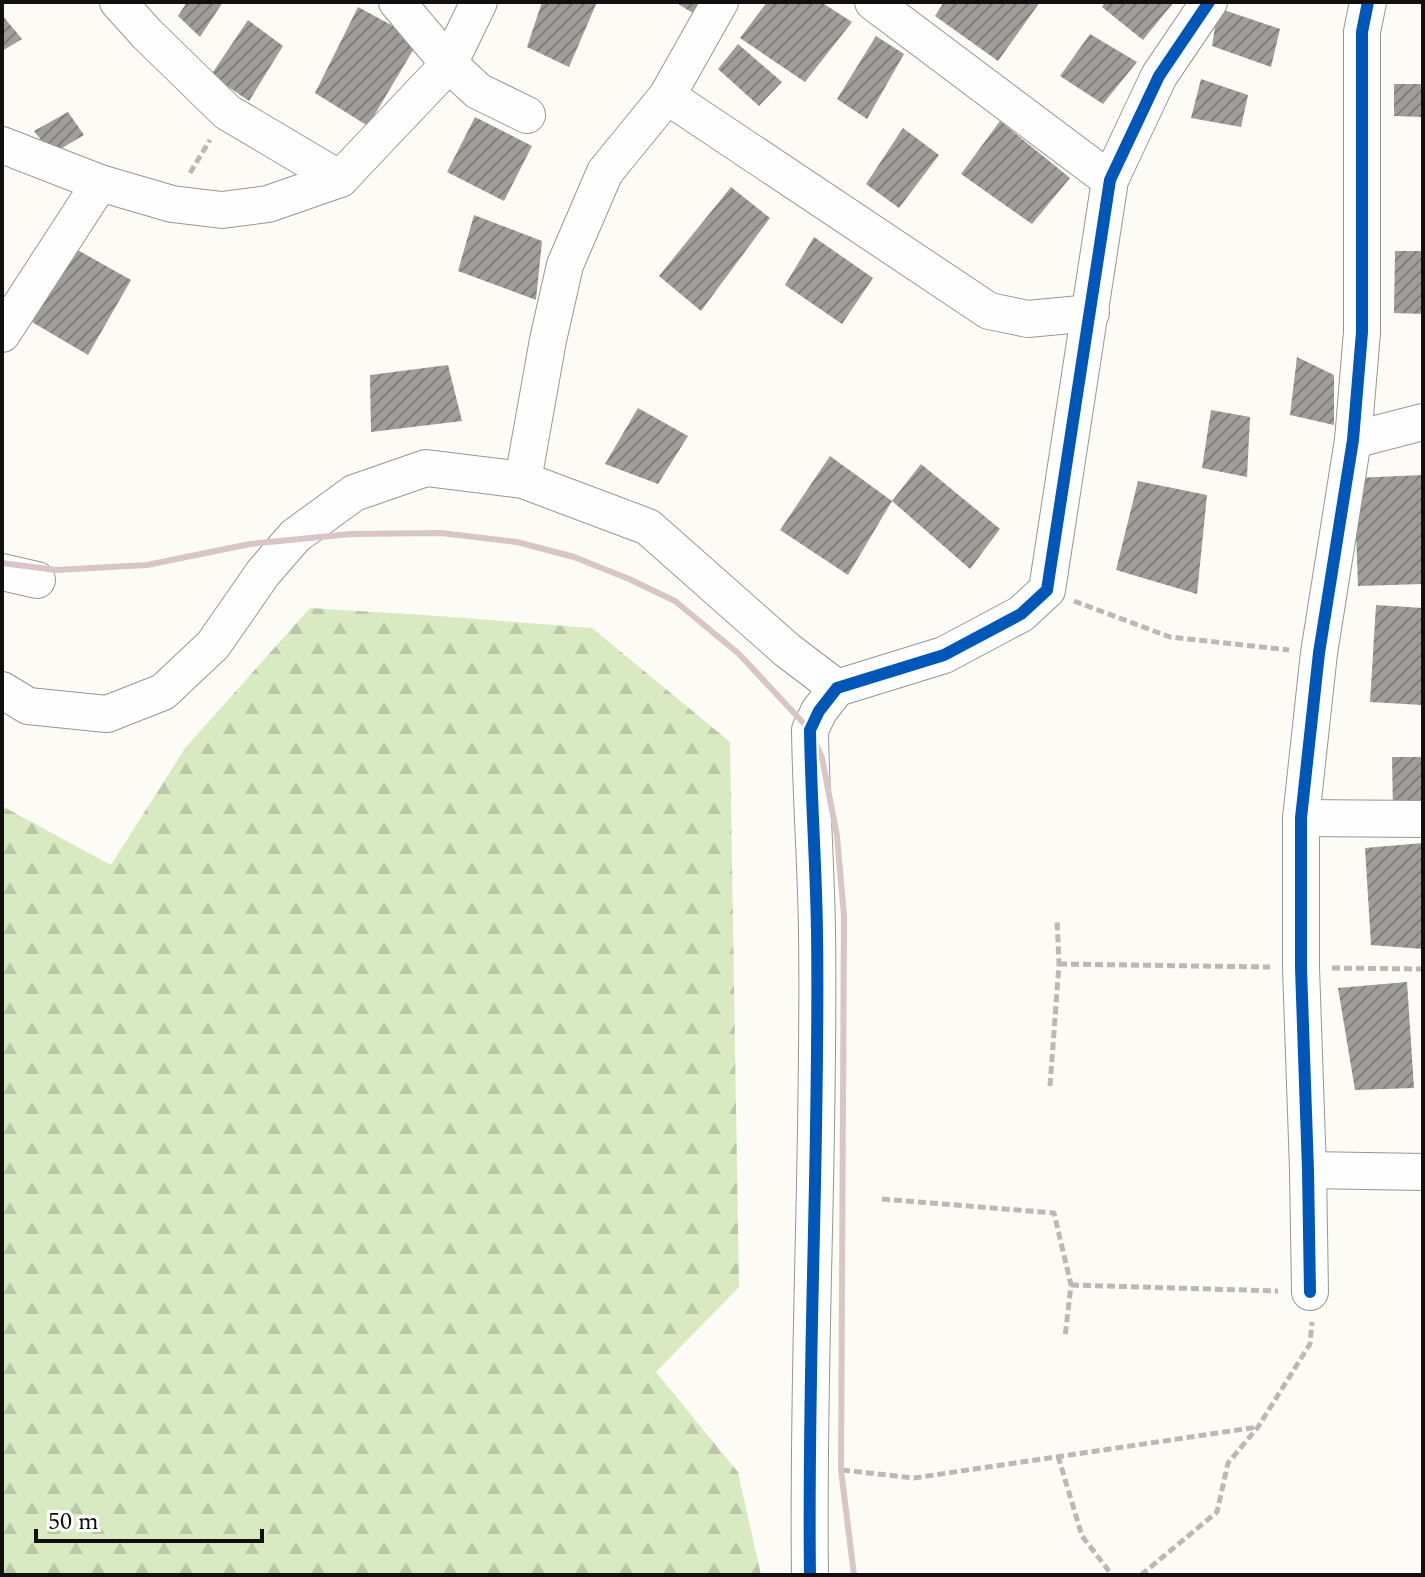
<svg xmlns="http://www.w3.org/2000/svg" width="1425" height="1577" font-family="Spectral,serif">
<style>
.forest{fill:url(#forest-firs)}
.building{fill:url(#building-hatch)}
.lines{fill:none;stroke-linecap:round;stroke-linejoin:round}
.street-casing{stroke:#969694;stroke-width:38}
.path{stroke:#b9b9b8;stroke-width:5;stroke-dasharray:8 4;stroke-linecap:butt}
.street{stroke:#fffefe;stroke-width:36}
.rail{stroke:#d9c5c7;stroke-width:6}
.cycleway-casing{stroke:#fff;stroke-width:17}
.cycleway{stroke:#0057b8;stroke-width:12}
</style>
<defs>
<pattern id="forest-firs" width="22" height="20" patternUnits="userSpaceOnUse" patternTransform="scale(2)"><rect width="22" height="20" fill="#d9eac3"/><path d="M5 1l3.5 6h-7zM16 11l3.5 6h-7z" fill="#b9c8a6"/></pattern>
<pattern id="building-hatch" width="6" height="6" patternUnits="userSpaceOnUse" patternTransform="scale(2)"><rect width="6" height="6" fill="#a09e9b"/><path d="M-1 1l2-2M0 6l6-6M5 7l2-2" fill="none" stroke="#817f7d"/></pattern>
</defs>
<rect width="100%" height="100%" fill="#fcfbf6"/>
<polygon class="forest" points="310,608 439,616 592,628 730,742 739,1287 656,1372 738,1472 761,1575 2,1575 2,806 111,865 185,748"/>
<g class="building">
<polygon points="187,2 223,2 200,37 178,16"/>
<polygon points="542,2 597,2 569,67 527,47"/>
<polygon points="675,2 714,2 704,20"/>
<polygon points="767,2 821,2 852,22 805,82 740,38"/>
<polygon points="944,2 1040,2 998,61 935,16"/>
<polygon points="1105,2 1174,2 1143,40 1102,7"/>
<polygon points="358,7 419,40 368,126 315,93"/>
<polygon points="1218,8 1280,29 1271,67 1212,46"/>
<polygon points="2,15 22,39 2,51"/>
<polygon points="248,20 283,46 249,101 211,75"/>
<polygon points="1090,34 1137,62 1103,104 1060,76"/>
<polygon points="876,36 904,54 867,119 837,99"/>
<polygon points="738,44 782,82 759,106 718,69"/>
<polygon points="1201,79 1248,95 1241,127 1191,118"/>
<polygon points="1394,84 1423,84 1423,117 1394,116"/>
<polygon points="68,112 84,135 52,154 34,131"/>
<polygon points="475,117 532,146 504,201 447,172"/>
<polygon points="1000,121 1070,178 1032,224 961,174"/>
<polygon points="903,128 939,155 899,208 866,184"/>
<polygon points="731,187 770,218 701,311 659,276"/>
<polygon points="474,215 542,241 536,300 458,271"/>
<polygon points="814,237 873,278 842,324 785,285"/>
<polygon points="74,248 131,280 88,355 32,322"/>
<polygon points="1395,251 1423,251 1423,314 1394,313"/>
<polygon points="1297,357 1334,375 1334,425 1290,415"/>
<polygon points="448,365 462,421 371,432 370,375"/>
<polygon points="638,408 688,436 658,484 605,464"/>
<polygon points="1211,410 1250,417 1247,477 1202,468"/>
<polygon points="830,456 892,501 848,575 780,530"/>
<polygon points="921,464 1000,529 970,569 892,501"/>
<polygon points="1423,475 1423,584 1358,586 1354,478"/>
<polygon points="1138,481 1207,495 1197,594 1116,570"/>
<polygon points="1376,605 1423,608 1422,705 1370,702"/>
<polygon points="1392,757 1423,757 1423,811 1393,811"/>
<polygon points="1423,843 1423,949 1371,945 1365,848"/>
<polygon points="1407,982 1414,1088 1355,1090 1338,988"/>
</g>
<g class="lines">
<defs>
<g id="street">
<polyline points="118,2 147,34 227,112 340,179"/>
<polyline points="397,2 449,64 478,91 527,115"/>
<polyline points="873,2 1110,180"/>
<polyline points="667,96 989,311 1028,319 1091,313"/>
<polyline points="2,145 100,183 172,204 222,210 268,204 340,179 449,64 479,2"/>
<polyline points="2,334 100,183"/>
<polyline points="1353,440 1423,422"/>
<polyline points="523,480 548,340 565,265 605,172 667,96 720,2"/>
<polyline points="2,572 37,580"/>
<polyline points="2,690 28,706 107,714 163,692 213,645 263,573 295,536 354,493 426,468 523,480 648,527 787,650 837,688"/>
<polyline points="1301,818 1423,819"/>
<polyline points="1308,1170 1423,1172"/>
<polyline points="1310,1292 1308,1170 1301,968 1301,818 1319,653 1353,440 1362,332 1362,32 1368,2"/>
<path d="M810,1575C807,1360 820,1145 817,931C816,864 811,797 810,730L819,711L837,688L944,655L1021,614L1047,590L1110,180L1159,76L1209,2"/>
</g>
</defs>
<use href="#street" class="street-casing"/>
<g class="path">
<polyline points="190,173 210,140"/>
<polyline points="1074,601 1170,637 1289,650"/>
<polyline points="1059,964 1270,967"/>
<polyline points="1332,968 1423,969"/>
<polyline points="1050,1086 1059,964 1057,919"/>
<polyline points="882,1199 1054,1213 1071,1285 1065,1337"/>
<polyline points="1071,1285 1278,1291"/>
<polyline points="1058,1456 1082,1536 1112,1575"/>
<polyline points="842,1470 914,1478 1258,1427"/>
<polyline points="1141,1575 1217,1512 1228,1463 1258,1427 1310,1344 1312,1322"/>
</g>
<use href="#street" class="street"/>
<polyline class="rail" points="2,563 56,570 147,565 250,544 351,534 441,533 517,542 574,557 629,579 675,601 739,654 810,730 822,758 837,836 844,916 841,1470 854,1575"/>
<defs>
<g id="cycleway">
<polyline points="1310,1292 1308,1170 1301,968 1301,818 1319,653 1353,440 1362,332 1362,32 1368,2"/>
<path d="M810,1575C807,1360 820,1145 817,931C816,864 811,797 810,730L819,711L837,688L944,655L1021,614L1047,590L1110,180L1159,76L1209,2"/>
</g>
</defs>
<use href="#cycleway" class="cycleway-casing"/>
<use href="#cycleway" class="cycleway"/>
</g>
<rect width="1425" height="1577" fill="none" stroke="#101010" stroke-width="8"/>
<path d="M36 1529v12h226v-12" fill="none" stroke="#101010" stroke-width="4"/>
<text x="48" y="1529" font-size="24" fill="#101010" stroke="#ffffff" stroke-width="6" paint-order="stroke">50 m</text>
</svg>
